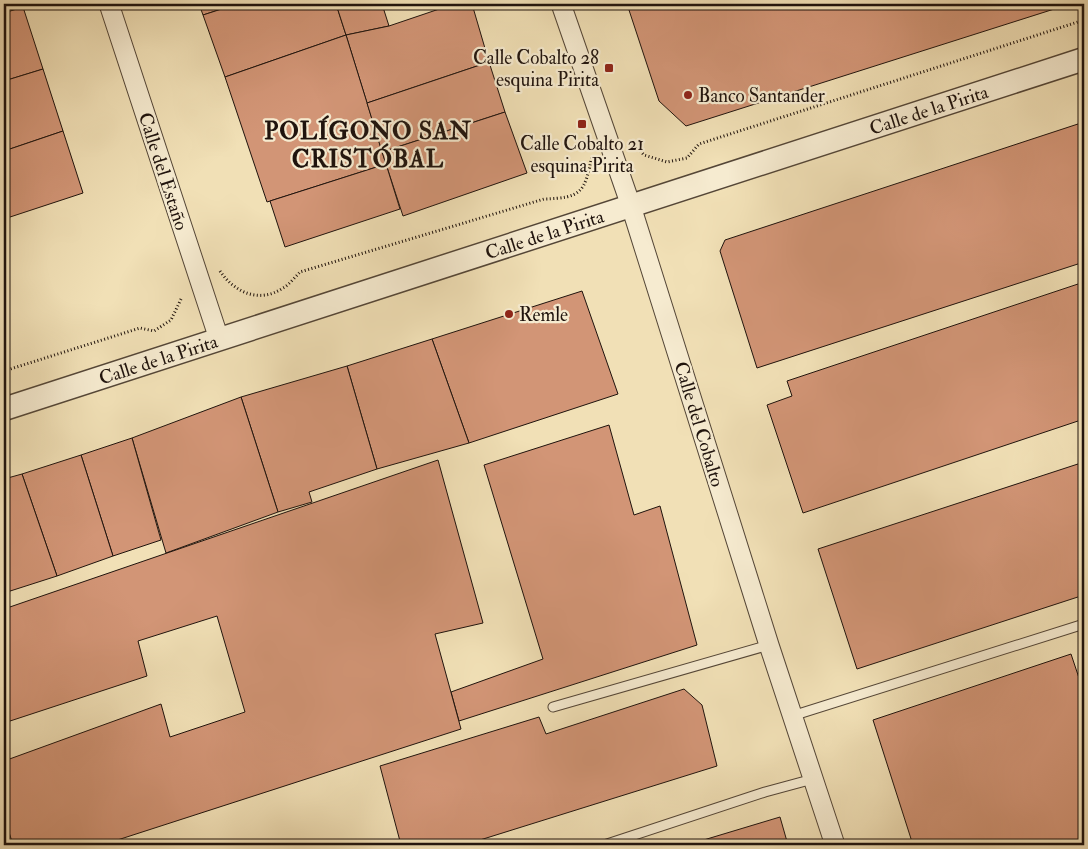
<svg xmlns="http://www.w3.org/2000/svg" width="1088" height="849" font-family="'IM FELL Double Pica',serif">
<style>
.building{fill:#d29576;stroke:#1f130d}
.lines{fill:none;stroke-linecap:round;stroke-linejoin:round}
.service-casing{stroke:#544637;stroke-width:11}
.minor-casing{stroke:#544637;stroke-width:21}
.tertiary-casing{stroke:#544637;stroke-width:25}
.path{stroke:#1f130d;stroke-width:3;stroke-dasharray:1 2.5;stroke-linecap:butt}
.service{stroke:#f6ebd0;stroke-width:9}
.minor{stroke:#f6ebd0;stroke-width:19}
.tertiary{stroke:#f6ebd0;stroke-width:22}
.poi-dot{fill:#8f2418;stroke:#f6ebd0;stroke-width:2}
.labels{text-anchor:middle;stroke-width:4.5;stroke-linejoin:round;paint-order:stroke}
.poi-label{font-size:19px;fill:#1f130d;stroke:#f6ebd0;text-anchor:start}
.street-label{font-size:19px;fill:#1f130d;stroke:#f6ebd0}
.district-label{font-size:24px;font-weight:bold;letter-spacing:1px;fill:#1f130d;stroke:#f6ebd0}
</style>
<rect width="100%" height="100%" fill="#f1e0b6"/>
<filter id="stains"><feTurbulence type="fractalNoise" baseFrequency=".004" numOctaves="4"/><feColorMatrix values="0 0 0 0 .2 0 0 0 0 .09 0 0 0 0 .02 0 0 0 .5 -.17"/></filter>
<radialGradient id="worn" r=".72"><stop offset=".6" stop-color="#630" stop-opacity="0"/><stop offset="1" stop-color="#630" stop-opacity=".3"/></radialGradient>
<g class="building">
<polygon points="199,4 237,4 203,15"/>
<polygon points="237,4 336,4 346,35 225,77 203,15"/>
<polygon points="336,4 382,4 389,26 346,35"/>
<polygon points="454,4 472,4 489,62 367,103 346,35 389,26"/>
<polygon points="627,4 1070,4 686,126 659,101"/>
<polygon points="23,7 43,69 4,81 4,13"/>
<polygon points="346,35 386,164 267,202 225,77"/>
<polygon points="489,62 505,112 382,152 367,103"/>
<polygon points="43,69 63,131 4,151 4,81"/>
<polygon points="505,112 527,173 403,216 382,152"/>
<polygon points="1084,122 1084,262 757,368 720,251 725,240"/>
<polygon points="63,131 83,193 4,219 4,151"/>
<polygon points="386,164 400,209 285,247 270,201"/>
<polygon points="1084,282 1084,419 803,513 767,405 792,396 787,381"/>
<polygon points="582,291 618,394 469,443 432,339"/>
<polygon points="432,339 469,443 377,469 347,366"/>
<polygon points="347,366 377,469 309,492 312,502 278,512 241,397"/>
<polygon points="241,397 278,512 166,553 132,438"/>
<polygon points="609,425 634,515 660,506 697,645 459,721 451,692 543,659 484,465"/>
<polygon points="132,438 161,540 113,556 81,455"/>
<polygon points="81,455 113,556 57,576 22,474"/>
<polygon points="438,460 483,623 435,634 461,729 102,845 13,845 4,816 4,761 161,704 170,737 245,712 217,616 138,641 147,676 4,723 4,609"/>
<polygon points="1084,462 1084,595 857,669 818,549"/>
<polygon points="22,474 57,576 4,593 4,479"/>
<polygon points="1071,654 1084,693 1084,845 913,845 873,720"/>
<polygon points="684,689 702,705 717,766 464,845 401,845 380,766 539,717 546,734"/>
<polygon points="780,817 788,845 687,845"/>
</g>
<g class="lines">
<defs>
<g id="service">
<polyline points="553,707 769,645"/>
<polyline points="792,716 1084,624"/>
<polyline points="604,845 765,792 813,779"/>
</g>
<g id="minor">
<polyline points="109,4 219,339"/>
<polyline points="561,4 631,206 769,645 835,845"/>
</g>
<g id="tertiary">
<path id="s1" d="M4,409L1084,59"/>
</g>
</defs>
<use href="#service" class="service-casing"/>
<use href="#minor" class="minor-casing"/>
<use href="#tertiary" class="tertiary-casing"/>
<g class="path">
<polyline points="631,140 644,155 667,162 687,158 699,144 1084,20"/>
<path d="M220,271C234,292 259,304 283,288C289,285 295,277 300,272L544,199C582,198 585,192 592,155"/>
<polyline points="4,371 140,328 154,331 171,320 182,297"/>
</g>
<use href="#service" class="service"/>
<use href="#minor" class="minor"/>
<use href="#tertiary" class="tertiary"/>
</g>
<g class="poi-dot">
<rect x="604" y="63" width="10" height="10" rx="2.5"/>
<circle cx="688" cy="95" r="5"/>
<rect x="577" y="119" width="10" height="10" rx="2.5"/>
<circle cx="509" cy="314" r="5"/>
</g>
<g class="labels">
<g class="poi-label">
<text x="599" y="64" text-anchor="end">Calle Cobalto 28<tspan x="599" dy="22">esquina Pirita</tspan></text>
<text x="698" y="102">Banco Santander</text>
<text x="582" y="150" text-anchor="middle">Calle Cobalto 21<tspan x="582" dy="22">esquina Pirita</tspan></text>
<text x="519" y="321">Remle</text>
</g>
<g class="street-label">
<text dy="7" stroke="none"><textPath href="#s1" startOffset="972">Calle de la Pirita</textPath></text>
<text transform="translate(164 171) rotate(72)" y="7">Calle del Estaño</text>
<text dy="7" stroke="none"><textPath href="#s1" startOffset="568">Calle de la Pirita</textPath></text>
<text dy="7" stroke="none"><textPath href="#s1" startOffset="162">Calle de la Pirita</textPath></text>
<text transform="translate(700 424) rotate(73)" y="7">Calle del Cobalto</text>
</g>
<g class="district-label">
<text x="368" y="139">POLÍGONO SAN<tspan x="368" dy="28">CRISTÓBAL</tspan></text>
</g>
</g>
<rect width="1088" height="849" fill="none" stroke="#f1e0b6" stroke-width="20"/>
<rect x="5" y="5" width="1078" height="839" fill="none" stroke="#1f130d" stroke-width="2.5"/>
<rect x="10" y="10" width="1068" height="829" fill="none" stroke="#1f130d"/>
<rect width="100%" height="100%" filter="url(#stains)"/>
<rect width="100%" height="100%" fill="url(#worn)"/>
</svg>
